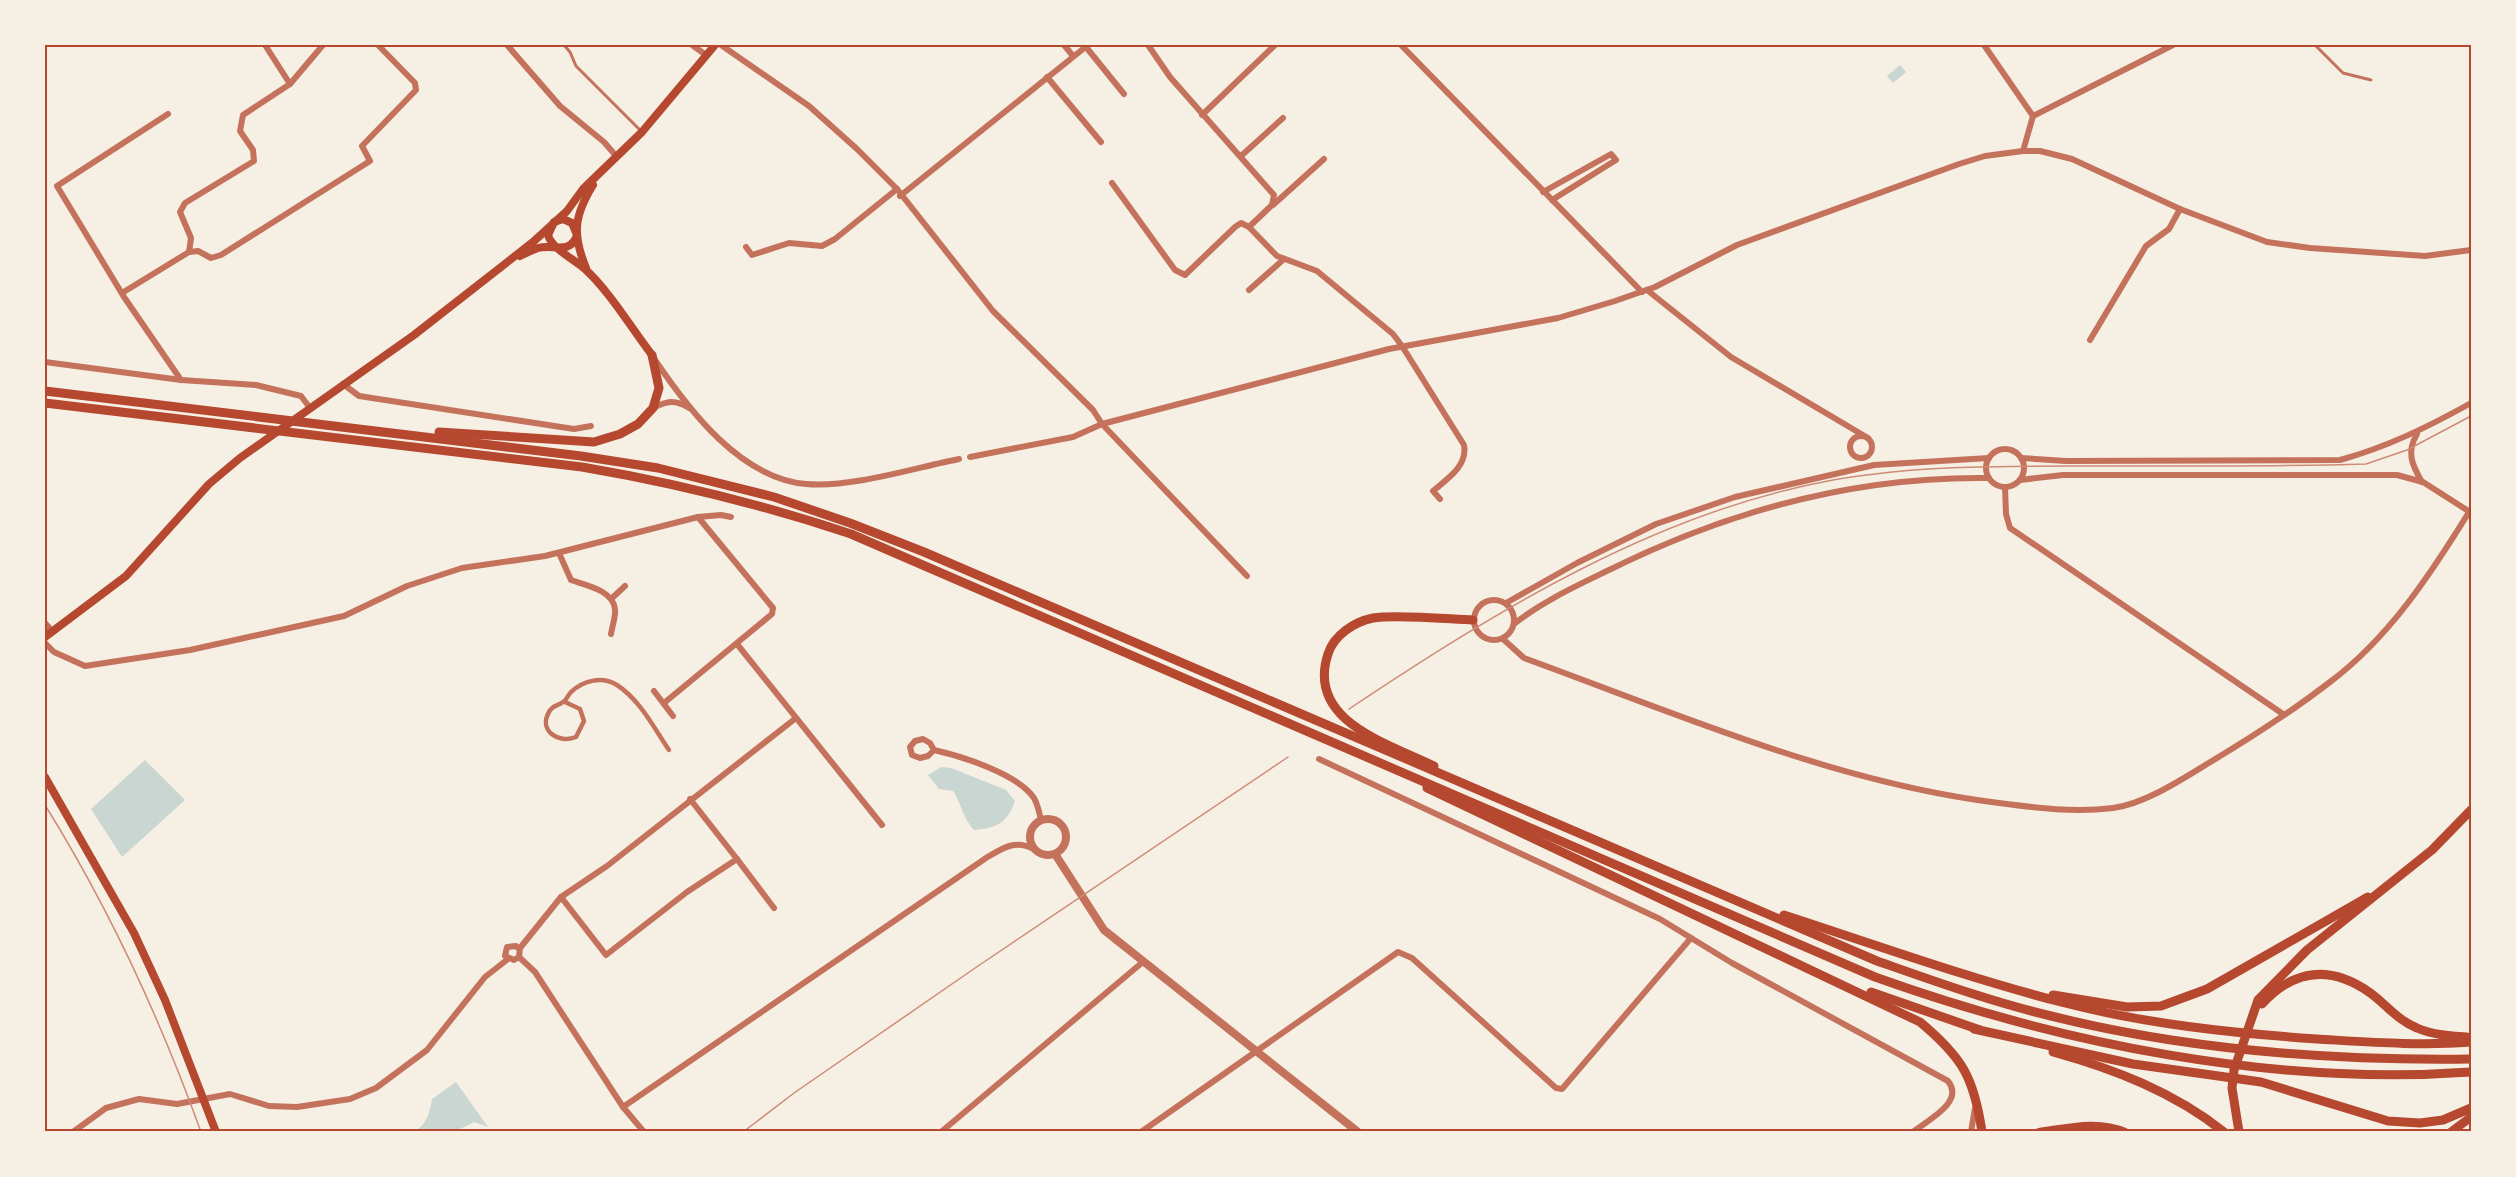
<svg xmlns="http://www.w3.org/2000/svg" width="2516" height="1177" font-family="Helvetica,sans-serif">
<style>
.water{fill:#c9d6d2}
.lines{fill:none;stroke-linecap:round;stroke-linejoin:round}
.service{stroke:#c5725c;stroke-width:3}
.pedestrian{stroke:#c5725c;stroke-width:4.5}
.minor{stroke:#c5725c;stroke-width:6}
.tertiary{stroke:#c5725c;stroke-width:8}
.secondary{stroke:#b5482f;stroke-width:8}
.primary{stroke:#b5482f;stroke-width:9}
.tram{stroke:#cf8b77;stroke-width:1.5}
.neatline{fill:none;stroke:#b5482f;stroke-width:2}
</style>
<rect width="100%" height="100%" fill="#f6efe4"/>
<g class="water">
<polygon points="1900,65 1906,72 1893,83 1887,76"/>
<polygon points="145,760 185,800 122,857 91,809"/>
<path d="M941,767L951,768L1006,790L1015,801C1007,823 997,828 974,830C962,816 962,805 953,791L939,789L928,775Z"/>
<path d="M456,1082L488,1127L474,1122L454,1132H412C426,1127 430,1113 432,1099Z"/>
</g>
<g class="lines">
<g class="service">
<polyline points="564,45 570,52 576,66 641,131"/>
<polyline points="2315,45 2343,73 2371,80"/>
</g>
<path class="pedestrian" d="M565,702L580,709L584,721L576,737C559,744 538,731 549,712C552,705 558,706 563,702C566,701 568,695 571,692C584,680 602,676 617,685C640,700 654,728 669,750"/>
<g class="minor">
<polyline points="265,45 290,84"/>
<polyline points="507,45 560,106 604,142 617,157"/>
<polyline points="692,45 706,55"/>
<polyline points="721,45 809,106 857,149 897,189 993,311 1093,410 1102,424 1247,576"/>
<polyline points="1064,45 1073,56"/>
<path d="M1148,45L1170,77L1274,195L1272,205L1249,227L1277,256L1317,271L1393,334L1402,346L1464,445C1468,466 1447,479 1433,491L1440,499"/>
<polyline points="1401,45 1642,292"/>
<polyline points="1984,45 2033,116"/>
<polyline points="1086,47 1124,94"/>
<polyline points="1047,77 1101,142"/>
<polyline points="168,114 57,186 124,297 181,380"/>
<polyline points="1202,115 1275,45"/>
<polyline points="2033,116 2023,151 2040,151 2072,159 2180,209 2267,242 2310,248 2425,256 2471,250"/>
<polyline points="2033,116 2173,45"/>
<polyline points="1241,156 1283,118"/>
<polyline points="1112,183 1175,270 1185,275 1235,227 1241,223 1249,227"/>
<polyline points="1543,192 1611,154 1616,160 1552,200"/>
<polyline points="900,196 1088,45"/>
<polyline points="1273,205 1324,159"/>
<polyline points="746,247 752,255 789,243 822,246 835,239 897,189"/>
<polyline points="189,252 191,238 180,212 185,203 254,161 253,150 240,131 243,115 290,84 323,45"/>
<polyline points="1249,290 1284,259"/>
<polyline points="1647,290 1731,357 1868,438"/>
<polyline points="122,293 189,252 198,251 211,258 221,255 370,161 362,146 416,90 415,83 378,45"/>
<polyline points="2090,340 2146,246 2169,229 2180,209"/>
<path d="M655,360C689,410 740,478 806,484C851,488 914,468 959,459"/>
<polyline points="45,362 181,380 256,385 301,396 310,408"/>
<polyline points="343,384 359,396 574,429 591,426"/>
<path d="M653,408C667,401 675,399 689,408"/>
<path d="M2417,434C2406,452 2412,465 2422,482"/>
<circle cx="1861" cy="447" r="11"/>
<circle cx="2005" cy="468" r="19"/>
<polyline points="970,457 1073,437 1102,424 1389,349 1558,318 1615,301 1655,287 1737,245 1959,164 1985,156 2023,151"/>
<path d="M2021,458L2066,461L2340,460C2387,447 2428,427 2471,403"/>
<polyline points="2020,480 2063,475 2397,475 2423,482 2470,512"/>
<polyline points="2005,487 2006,514 2010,528 2283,714"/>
<path d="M559,553L571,580C585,585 613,590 615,609C616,616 612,627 611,634"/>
<polyline points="611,599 625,586"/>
<circle cx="1494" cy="620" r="20"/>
<polyline points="1506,603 1577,563 1656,524 1735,497 1874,465 1989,458"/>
<polyline points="45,623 53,632"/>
<path d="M1514,624C1543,601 1576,586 1609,570C1728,511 1855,476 1989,478"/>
<path d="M1503,639L1524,658C1678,714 1835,783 1999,803C2037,808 2075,813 2113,808C2144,804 2181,780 2207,764C2249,739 2291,712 2330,682C2390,637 2432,572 2471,509"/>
<polyline points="45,643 54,652 85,666 190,650 344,616 407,586 462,568 545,556 698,517 721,515 731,517"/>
<polyline points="737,644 882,825"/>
<polyline points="654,691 673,716"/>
<polyline points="664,703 772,614 773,608 698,517"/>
<path d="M934,750L928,756L920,758L912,755L910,747L915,741L923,739L930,743L934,750C961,756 1018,774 1034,798C1038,805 1039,812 1041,820"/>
<path d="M1319,759L1660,919L1732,963L1948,1081C1965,1102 1928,1120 1913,1132"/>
<polyline points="737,859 774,908"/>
<polyline points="561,897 606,955 687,892 737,859 690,799"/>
<polyline points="519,949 516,946 507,947 505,956 514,960 519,957 520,948 561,897 607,866 796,718"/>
<polyline points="519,957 535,972 623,1107 644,1132"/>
<path d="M623,1107L986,858C1003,848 1015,839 1034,849"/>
<polyline points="73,1132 106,1108 139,1099 177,1104 230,1094 269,1106 297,1107 350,1099 376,1088 427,1050 485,977 508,959"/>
<polyline points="941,1132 1144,961"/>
<polyline points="1141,1132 1398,952 1412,958 1556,1088 1562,1089 1691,938"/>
<polyline points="1971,1132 1975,1108"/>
</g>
<g class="tertiary">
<circle cx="1048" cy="837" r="18"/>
<polyline points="1055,854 1104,930 1358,1132"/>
</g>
<g class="secondary">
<path d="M520,256C526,253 532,250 538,248C553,244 571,255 577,235L572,223L563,219L554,222L548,235C552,249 574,259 585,269C610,292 632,329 652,355"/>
<path d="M586,268C572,234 574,216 593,185"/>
<polyline points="45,637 126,576 209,484 240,458 414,335 533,242 567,211 583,189 642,132 715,45"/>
<polyline points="45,777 134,933 165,1000 216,1132"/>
<path d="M2039,1132C2068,1128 2098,1120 2125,1132"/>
</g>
<g class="primary">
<path d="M45,391L581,456L658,468L774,497L850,523L924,552L1877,961C1934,981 1992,1002 2051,1016C2188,1050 2330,1061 2471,1059"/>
<path d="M45,403L582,467C676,483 761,504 851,534L1875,977C2062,1044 2272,1086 2471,1072"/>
<polyline points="439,432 594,442 620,434 638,424 653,408 659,388 652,355"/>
<path d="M1434,766C1387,743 1306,721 1328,654C1334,635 1354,622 1373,618C1396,614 1448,619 1473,620"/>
<path d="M1427,788L1920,1022C1962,1057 1974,1077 1982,1132"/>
<path d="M1784,915C1876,945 1968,978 2061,1002C2145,1024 2231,1033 2317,1039C2369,1042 2419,1046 2471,1042"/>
<polyline points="1871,992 1980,1030"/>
<polyline points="2053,995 2127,1007 2161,1006 2207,989 2368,897"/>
<path d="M2262,1004C2294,969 2330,965 2369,992C2386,1004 2397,1020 2417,1028C2433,1035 2450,1036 2467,1037"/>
<polyline points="1974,1029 2133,1064 2261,1082 2388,1121 2420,1123 2443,1120 2471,1108"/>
<path d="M2053,1052C2114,1069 2174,1092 2224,1132"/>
<polyline points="2239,1132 2232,1088 2234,1070 2258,1000 2307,950 2432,850 2471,810"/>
<polyline points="2451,1132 2471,1117"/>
</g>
<g class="tram">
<path d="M1349,709C1496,611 1656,512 1833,480C1913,466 1994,466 2075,466C2172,466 2269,467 2366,464L2407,450L2471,416"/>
<path d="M45,805C109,908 160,1018 201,1132"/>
<polyline points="743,1132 794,1093 978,966 1288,757"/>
</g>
</g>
<rect width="2516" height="1177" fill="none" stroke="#f6efe4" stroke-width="93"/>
<rect x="46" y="46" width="2424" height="1084" class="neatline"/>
</svg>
